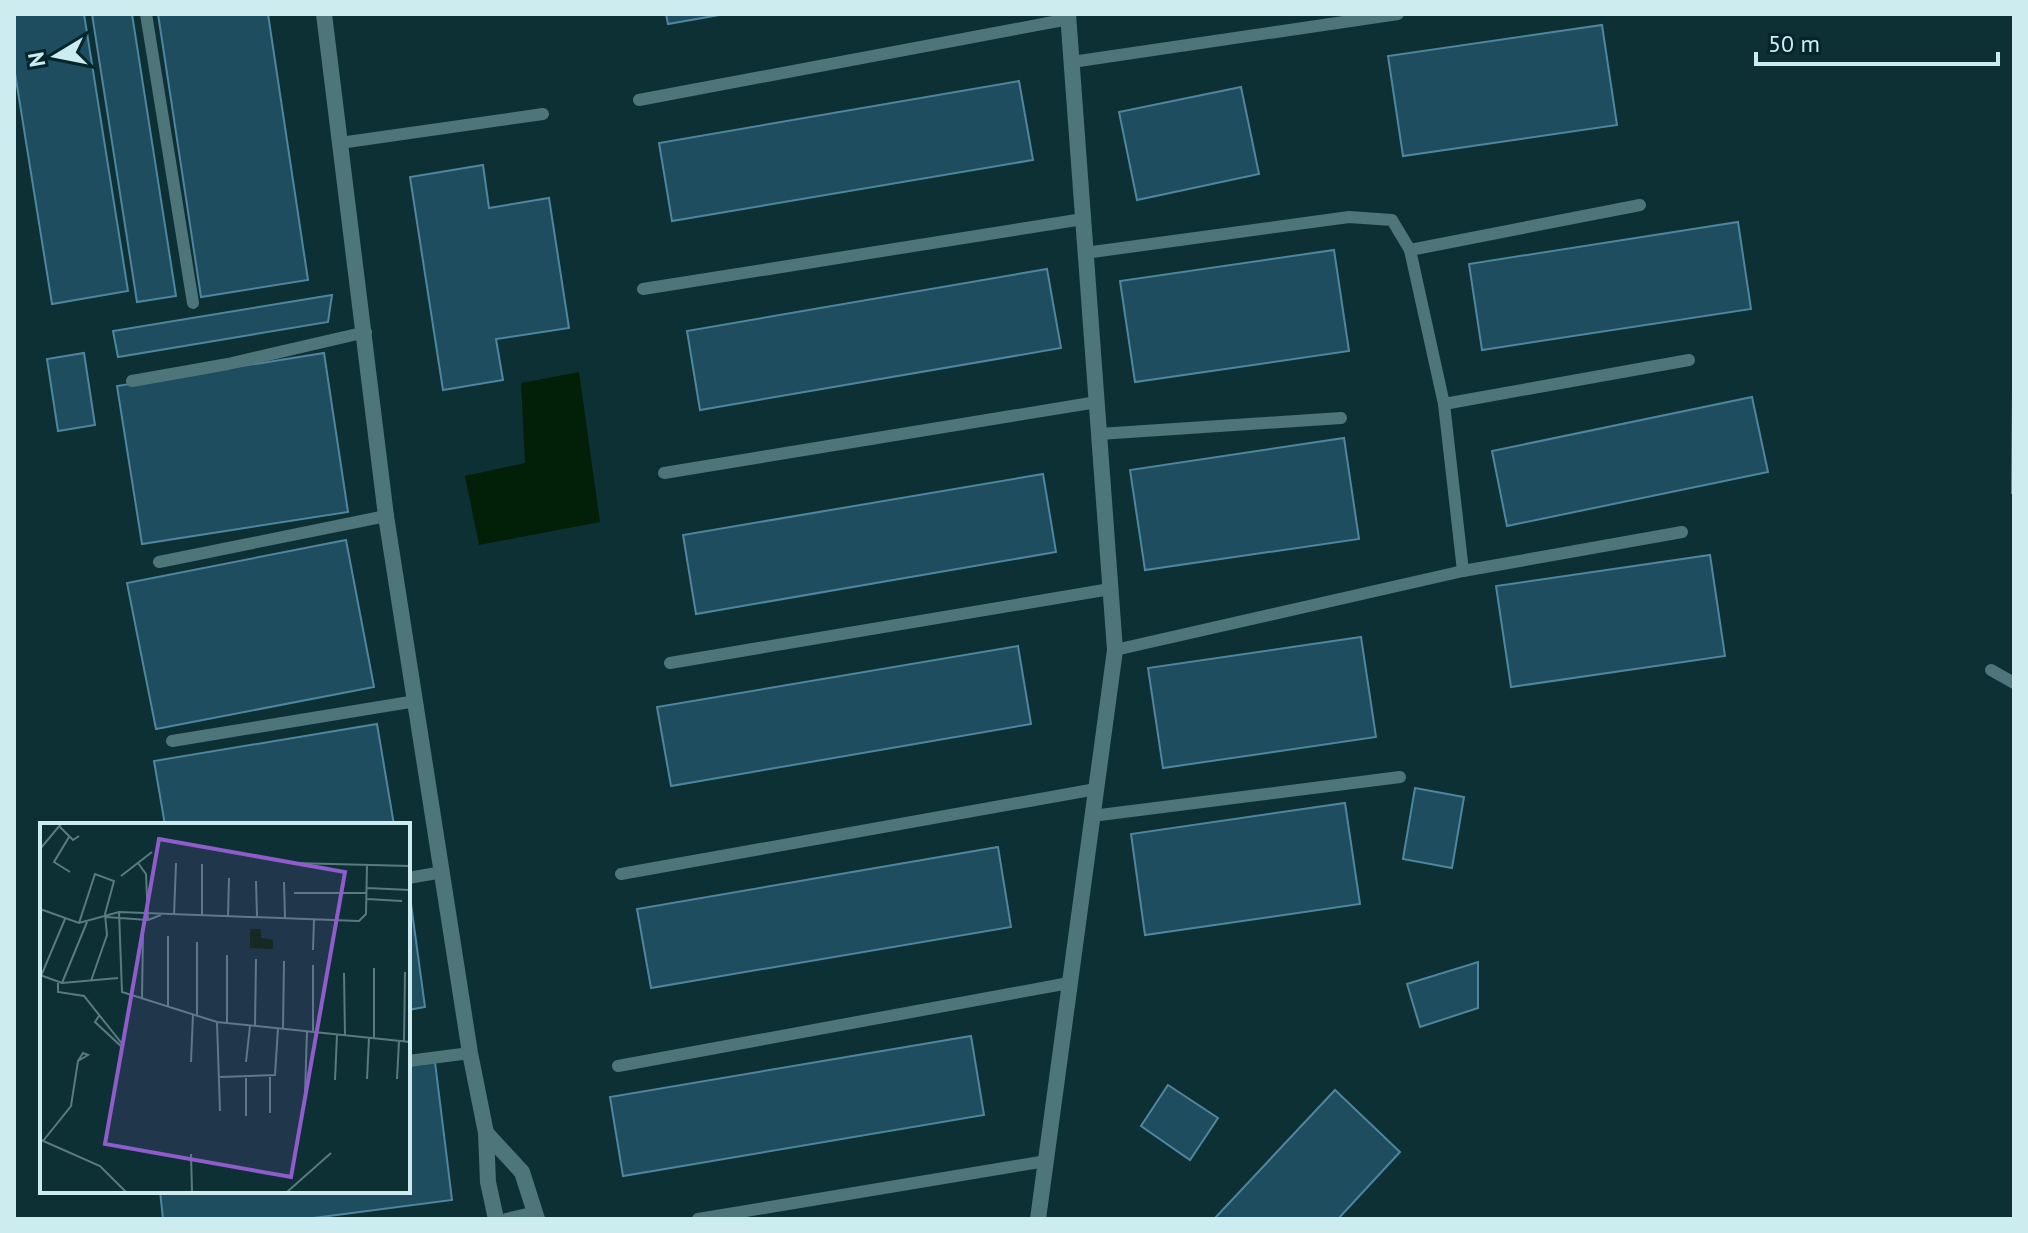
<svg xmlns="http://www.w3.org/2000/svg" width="2028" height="1233" font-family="'PT Sans',sans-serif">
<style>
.water{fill:#022007}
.building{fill:#1d4d5f;stroke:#4f869d;stroke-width:2}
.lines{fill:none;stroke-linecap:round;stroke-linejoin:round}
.lane{stroke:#4e757a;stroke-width:12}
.street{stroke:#4e757a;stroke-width:16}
.inset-road{fill:none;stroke:#597b80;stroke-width:2}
.view{fill:#8f5ccb;fill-opacity:0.15;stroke:#8f5ccb;stroke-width:4}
.inset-edge{fill:none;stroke:#ccecf0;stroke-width:4}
</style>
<rect width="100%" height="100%" fill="#0d3035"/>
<polygon class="water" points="579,372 600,522 479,545 465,476 525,463 521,383"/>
<g class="building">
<polygon points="14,14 84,14 128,291 52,304 14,67"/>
<polygon points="92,14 132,14 176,296 137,302"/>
<polygon points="158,14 268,14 308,280 201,297"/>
<polygon points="666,14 725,14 668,24"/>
<polygon points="1602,25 1617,125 1403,156 1388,56"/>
<polygon points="1019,81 1033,160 672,221 659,143"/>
<polygon points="1241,87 1259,174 1137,200 1119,112"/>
<polygon points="483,165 489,208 549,198 569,328 496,339 503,380 443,390 410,177"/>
<polygon points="1738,222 1751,309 1482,350 1469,264"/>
<polygon points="1334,250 1349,351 1135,382 1120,281"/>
<polygon points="1047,269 1061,348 700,410 687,331"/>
<polygon points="332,295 328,322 118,357 113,331"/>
<polygon points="84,353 95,425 58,431 47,359"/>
<polygon points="324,353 348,512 142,544 117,386"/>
<polygon points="2013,386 2014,386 2014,493 2012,493"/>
<polygon points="1752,397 1768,472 1507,526 1492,451"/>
<polygon points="1344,438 1359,539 1145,570 1130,470"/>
<polygon points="1043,474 1056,552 696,614 683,535"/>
<polygon points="346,540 374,687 156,729 127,583"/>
<polygon points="1710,555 1725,656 1511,687 1496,586"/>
<polygon points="1361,637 1376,737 1163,768 1148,668"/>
<polygon points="1018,646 1031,724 671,786 657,707"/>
<polygon points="377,724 394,825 165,825 154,761"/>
<polygon points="1415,788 1464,797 1452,868 1403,859"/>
<polygon points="1345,803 1360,904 1145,935 1131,834"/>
<polygon points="998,847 1011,927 651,988 637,909"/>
<polygon points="408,904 411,904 425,1007 408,1010"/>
<polygon points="1478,962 1478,1008 1420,1027 1407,984"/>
<polygon points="971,1036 984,1115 623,1176 610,1097"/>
<polygon points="435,1062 452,1200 306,1219 163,1219 160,1191 408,1191 408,1066"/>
<polygon points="1168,1085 1218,1118 1190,1160 1141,1126"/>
<polygon points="1335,1090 1400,1152 1338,1219 1214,1219"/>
</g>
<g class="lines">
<g class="lane">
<polyline points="146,14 193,303"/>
<polyline points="1072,62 1398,14"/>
<polyline points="639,100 1069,19"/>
<polyline points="340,143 543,114"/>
<polyline points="1410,250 1640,205"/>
<polyline points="1085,253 1349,217 1392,220 1410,250 1444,404 1463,571"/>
<polyline points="643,289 1083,219"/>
<polyline points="132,381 228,364 366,332"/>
<polyline points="1444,404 1689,360"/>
<polyline points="1099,434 1341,418"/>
<polyline points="664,473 1097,402"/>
<polyline points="159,562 386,516"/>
<polyline points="1115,650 1463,571 1682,532"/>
<polyline points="670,663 1110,589"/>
<polyline points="1991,670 2014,683"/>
<polyline points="172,741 416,701"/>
<polyline points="1092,816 1400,777"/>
<polyline points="621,874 1096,789"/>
<polyline points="408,878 443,872"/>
<polyline points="408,1061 470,1053"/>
<polyline points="618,1066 1069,983"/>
<polyline points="506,1219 536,1212"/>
<polyline points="698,1219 1046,1161"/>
</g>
<g class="street">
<polyline points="324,14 386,516 470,1053 486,1133 488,1182 496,1219"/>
<polyline points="486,1133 522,1172 537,1219"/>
<polyline points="1038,1219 1115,650 1068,14"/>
</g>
</g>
<g transform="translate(40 823)">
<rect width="370" height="370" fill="#0d3035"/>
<path d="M210,106H221V115L233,117V126L210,125Z" fill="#022007"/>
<path class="inset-road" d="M19,3L33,17L39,13M29,14L14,39L30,49M0,26L21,1M98,40L106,51L108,97M253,40L370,43M162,41V92M81,53L112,29M216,58L217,93M244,59L245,95M327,65L370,67M254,70H327M327,76L362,78M0,86L39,100L79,89L319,98L326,91L327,42M79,89L82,169L177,199L370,219M134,92L136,40M188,93L189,55M66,94L108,97L121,92M39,100L55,51L74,58L65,91L67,112L51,158M128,113V184M157,119V193M273,127L274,96M273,142V209M334,145V215M304,150L305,212M0,152L22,160L78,155M1,153L25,96M18,160V169L44,173L83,222L82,224L55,199L59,193M22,160L47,99M102,175L103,111M177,199L180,288M187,200V132M215,203L216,136M243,206L244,138M364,218L365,149M151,239L153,191M206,239L210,203M180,254L235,252L238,205M230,254V290M206,255V293M327,256L329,215M357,256L359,218M295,257L297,212M265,271L267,208M1,317L60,343L86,369M3,318L31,283L38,238L43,230L48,232L38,238M151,331L152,369M247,369L291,330"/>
<path class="view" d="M119,16L305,49L251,354L65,321Z"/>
<rect width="370" height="370" class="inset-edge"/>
</g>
<rect width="2028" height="1233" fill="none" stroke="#ccecf0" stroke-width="32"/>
<g transform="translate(56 56) rotate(260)" stroke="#02262b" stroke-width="6" paint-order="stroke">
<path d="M0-6L14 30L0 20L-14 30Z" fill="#ccecf0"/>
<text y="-12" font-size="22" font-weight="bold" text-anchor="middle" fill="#ccecf0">N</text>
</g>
<path d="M1756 52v12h242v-12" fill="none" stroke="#ccecf0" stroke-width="4"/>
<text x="1768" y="52" font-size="24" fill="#ccecf0" stroke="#02262b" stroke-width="6" paint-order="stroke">50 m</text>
</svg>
